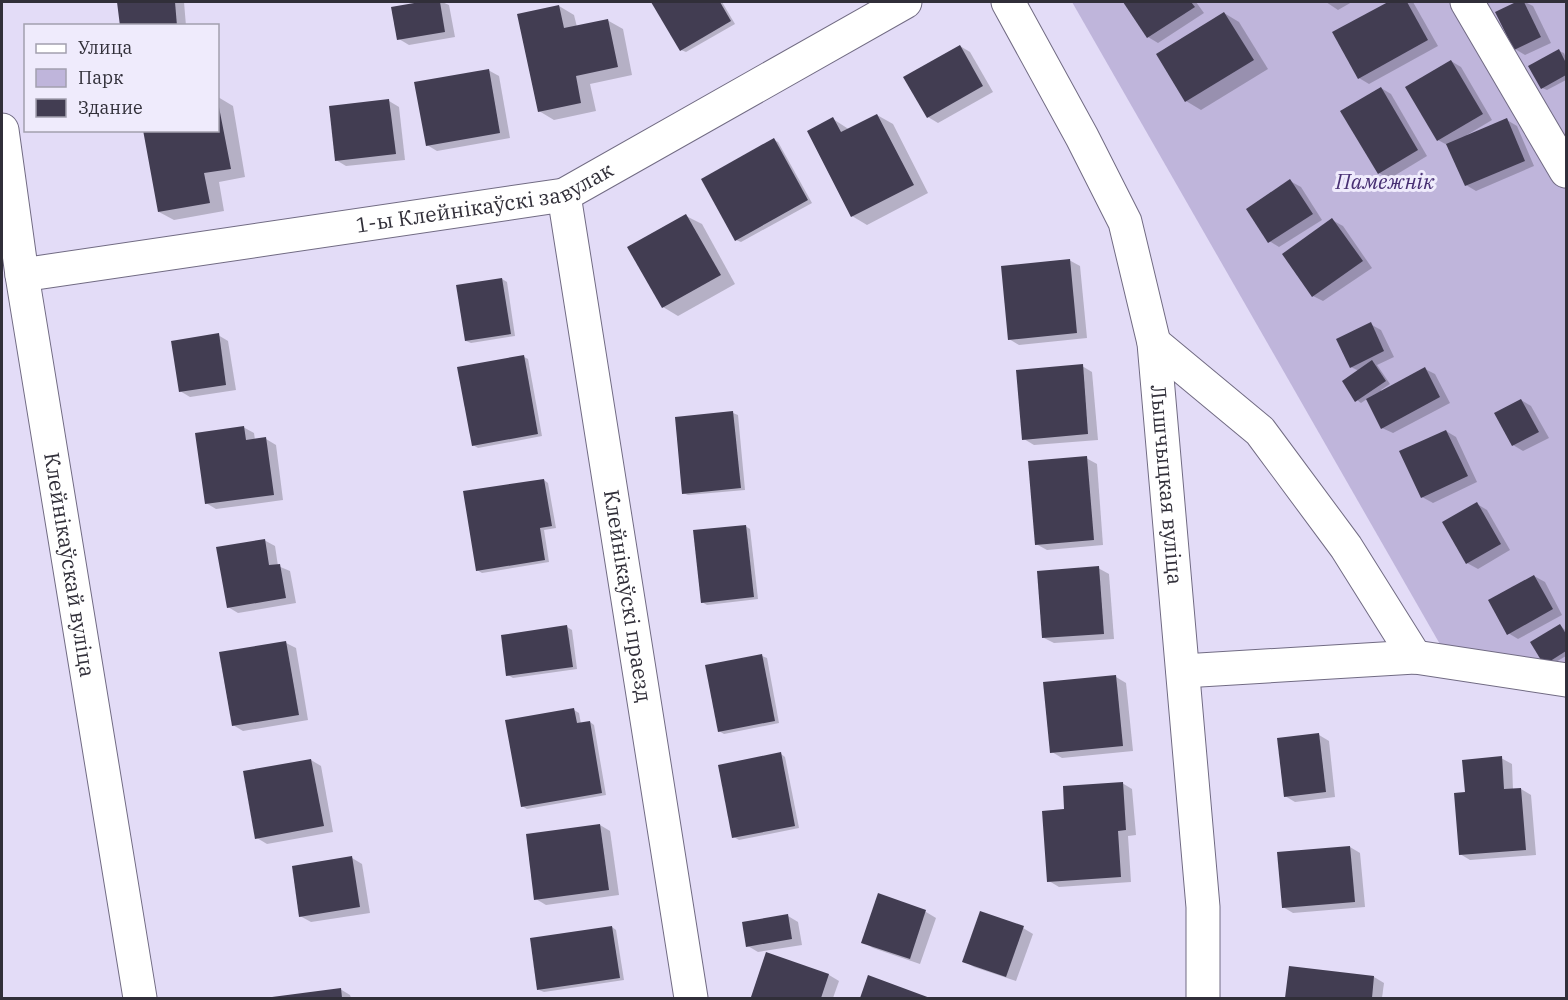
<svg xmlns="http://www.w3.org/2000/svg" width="1568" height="1000" font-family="'IBM Plex Serif',serif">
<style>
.green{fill:#bfb5db}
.shadow{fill:#0003}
.building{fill:#423d52}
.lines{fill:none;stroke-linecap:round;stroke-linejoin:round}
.minor-casing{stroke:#716b83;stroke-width:35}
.minor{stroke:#fff;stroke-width:33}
.labels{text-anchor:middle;stroke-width:6;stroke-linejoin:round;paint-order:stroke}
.park-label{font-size:21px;font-style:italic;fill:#483073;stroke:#efebfc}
.street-label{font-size:21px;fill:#312f39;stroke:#efebfc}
</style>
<rect width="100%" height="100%" fill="#e3dcf7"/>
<polygon class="green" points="1072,2 1566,2 1566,672 1441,646"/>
<g class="shadow">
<polygon points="119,2 184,2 186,26 121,26"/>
<polygon points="428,2 442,2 449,5 455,37 409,45 399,39 393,8"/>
<polygon points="653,2 722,2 735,24 686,52 681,50"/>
<polygon points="1125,2 1196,2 1204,13 1158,43 1148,37"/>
<polygon points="1326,2 1352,2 1338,10"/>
<polygon points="1391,2 1413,2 1438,46 1369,84 1359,78 1334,32"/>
<polygon points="1520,2 1525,2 1533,6 1551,43 1525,55 1515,49 1497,12"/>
<polygon points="559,6 574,15 577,27 607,20 623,29 632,75 590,84 596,111 554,120 539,111"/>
<polygon points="1224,13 1239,22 1268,69 1201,110 1186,101"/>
<polygon points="960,46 970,52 993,92 938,123 928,117"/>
<polygon points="1559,51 1564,53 1566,58 1566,80 1547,90 1542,88"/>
<polygon points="1451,61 1461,67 1492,120 1467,135 1468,136 1507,120 1517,126 1534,166 1476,191 1466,185 1449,146 1438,140"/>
<polygon points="488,70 499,76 510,138 437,151 427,145"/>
<polygon points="1381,88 1391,94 1427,156 1389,179 1379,173"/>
<polygon points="218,97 233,106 245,177 219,182 224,211 174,220 159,212 218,130"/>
<polygon points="389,101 399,107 405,160 346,166 336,160"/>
<polygon points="877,115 893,124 928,193 867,225 852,216 833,119 850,130"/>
<polygon points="774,140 778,142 812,203 741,242 736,240"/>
<polygon points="1290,181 1301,187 1322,220 1279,247 1269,241"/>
<polygon points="686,216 702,224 735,284 678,316 663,307"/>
<polygon points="1332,220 1343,226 1372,268 1323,301 1313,296"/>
<polygon points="1069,260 1080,266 1087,338 1019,345 1009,339"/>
<polygon points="502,279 507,282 515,336 471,343 466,341"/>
<polygon points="1370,324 1381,330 1394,357 1377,365 1390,384 1381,390 1382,392 1425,369 1435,374 1450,403 1393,433 1382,428 1367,399 1361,403 1357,400 1359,371 1351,367"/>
<polygon points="218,335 228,341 236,390 190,397 180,391"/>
<polygon points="524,357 528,359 542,436 478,448 473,445"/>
<polygon points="1082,366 1092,372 1098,440 1034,445 1024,439"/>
<polygon points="1521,400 1531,406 1549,438 1523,451 1513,445"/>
<polygon points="733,413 738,415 745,490 688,495 683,493"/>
<polygon points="243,427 254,433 255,440 266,439 276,445 283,500 216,509 206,503"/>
<polygon points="1446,431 1456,437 1477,482 1433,503 1422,497"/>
<polygon points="1086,458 1097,464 1103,545 1047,550 1036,544"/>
<polygon points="544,480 548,483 556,528 544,530 549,562 482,573 477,570"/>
<polygon points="1477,504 1487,510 1510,550 1478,569 1467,563 1444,523"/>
<polygon points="745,526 750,529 758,599 707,605 702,602"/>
<polygon points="264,540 275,546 278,566 290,571 296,603 238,613 228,607"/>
<polygon points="1098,568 1109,574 1114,639 1054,643 1044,638"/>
<polygon points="1534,576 1545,582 1562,615 1518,639 1508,633"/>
<polygon points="1560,625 1566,631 1566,656 1549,666 1545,664"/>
<polygon points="567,627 572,630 577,669 513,678 508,675"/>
<polygon points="286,643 296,648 308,720 243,731 233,725"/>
<polygon points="762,656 767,658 779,723 724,734 719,731"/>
<polygon points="1116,677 1126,683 1133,751 1062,758 1052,752"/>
<polygon points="574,710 579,713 581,724 590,722 594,725 606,795 527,809 522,806"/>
<polygon points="1319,735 1329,741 1335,797 1295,802 1285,796"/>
<polygon points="781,754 785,757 799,828 739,840 734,837"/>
<polygon points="1501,758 1512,764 1513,790 1521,789 1531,795 1536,855 1470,860 1460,854 1466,793"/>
<polygon points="311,760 321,766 333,832 267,844 257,838"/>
<polygon points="1122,783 1132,789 1136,835 1128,836 1131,882 1059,887 1049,881 1066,811"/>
<polygon points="600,825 610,831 619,895 546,905 536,899"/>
<polygon points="1350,847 1360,853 1365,907 1293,913 1283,907"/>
<polygon points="352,858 362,864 370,913 311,922 300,916"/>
<polygon points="879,895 926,912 936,918 920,964 873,948 863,942"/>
<polygon points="788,916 798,922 802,945 758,952 748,946"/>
<polygon points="612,927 616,930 624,980 544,992 539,990"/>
<polygon points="1023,928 1033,934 1016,981 974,967 964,961"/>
<polygon points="767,954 829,975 839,981 833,998 756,998 753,997"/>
<polygon points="1290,968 1374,977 1384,983 1382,998 1287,998"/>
<polygon points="869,977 927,998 861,998"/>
<polygon points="340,989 350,995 351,998 273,998"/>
</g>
<g class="building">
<polygon points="117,2 175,2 177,26 120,26"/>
<polygon points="420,2 440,2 445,32 397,40 391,7"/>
<polygon points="651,2 720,2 731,21 680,51"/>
<polygon points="1123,2 1191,2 1195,7 1147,38"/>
<polygon points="1388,2 1407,2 1428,40 1358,79 1332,32"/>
<polygon points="1516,2 1524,2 1541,37 1514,50 1495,12"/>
<polygon points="559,5 564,28 608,19 618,67 576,76 581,103 538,112 517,14"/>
<polygon points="1224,12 1254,60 1185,102 1156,54"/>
<polygon points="960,45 983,86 927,118 903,77"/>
<polygon points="1559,49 1566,63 1566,75 1541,89 1528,66"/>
<polygon points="1451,60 1483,114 1437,141 1405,87"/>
<polygon points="489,69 500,133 426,146 414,82"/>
<polygon points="1381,87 1418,150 1378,174 1340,111"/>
<polygon points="389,99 396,154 335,161 329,106"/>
<polygon points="218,102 231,169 204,173 210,203 158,212 143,130 218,130"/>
<polygon points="877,114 914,185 851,217 807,131 833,117 841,132"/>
<polygon points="1507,118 1525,161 1465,186 1446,144"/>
<polygon points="774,138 808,200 735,241 701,179"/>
<polygon points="1290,179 1313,214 1268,243 1246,209"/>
<polygon points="686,214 721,275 662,308 627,247"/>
<polygon points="1332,218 1363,261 1312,297 1282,254"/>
<polygon points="1070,259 1077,333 1008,340 1001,266"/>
<polygon points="502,278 511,334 465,341 456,285"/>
<polygon points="1371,322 1384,351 1350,368 1336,339"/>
<polygon points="219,333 226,385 179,392 171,341"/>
<polygon points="524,355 538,434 472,446 457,367"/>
<polygon points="1372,360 1386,381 1355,402 1342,381"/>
<polygon points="1083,364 1088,434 1022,440 1016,370"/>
<polygon points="1425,367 1440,397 1381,429 1366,399"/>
<polygon points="1521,399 1539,432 1512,446 1494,413"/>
<polygon points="733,411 741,488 682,494 675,417"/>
<polygon points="244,426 246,440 266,437 274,495 205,504 195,433"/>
<polygon points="1446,430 1468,476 1421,498 1399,451"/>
<polygon points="1087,456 1094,540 1035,545 1028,461"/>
<polygon points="544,479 552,526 540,528 545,560 476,571 463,491"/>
<polygon points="1477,502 1501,544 1466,564 1442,522"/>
<polygon points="746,525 754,597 701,603 693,530"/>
<polygon points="265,539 269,565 280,564 286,598 227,608 216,547"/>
<polygon points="1099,566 1104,634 1042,638 1037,571"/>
<polygon points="1534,575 1553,609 1507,635 1488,600"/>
<polygon points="1560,624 1566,634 1566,651 1544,665 1530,642"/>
<polygon points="567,625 573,667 506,676 501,635"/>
<polygon points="286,641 299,715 232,726 219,652"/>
<polygon points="762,654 775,721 718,732 705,665"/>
<polygon points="1116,675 1123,746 1050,753 1043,682"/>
<polygon points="574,708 577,723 590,721 602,793 521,807 505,720"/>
<polygon points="1319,733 1326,792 1284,797 1277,738"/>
<polygon points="781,752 795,826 732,838 718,765"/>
<polygon points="1502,756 1504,789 1521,788 1526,850 1459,855 1454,793 1465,792 1462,760"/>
<polygon points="311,759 324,826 255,839 243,771"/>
<polygon points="1123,782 1126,830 1118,831 1121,877 1047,882 1042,811 1064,809 1063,786"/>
<polygon points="600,824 609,890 534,900 526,834"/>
<polygon points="1350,846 1355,902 1282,908 1277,852"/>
<polygon points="352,856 360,907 299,917 292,866"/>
<polygon points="878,893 926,910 910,959 861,943"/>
<polygon points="980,911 1024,926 1006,977 962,962"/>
<polygon points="788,914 792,939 746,947 742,922"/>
<polygon points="612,926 620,978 537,990 530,938"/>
<polygon points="766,952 829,974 821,998 751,997"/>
<polygon points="1289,966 1374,976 1372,998 1285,998"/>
<polygon points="868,975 930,998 860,998"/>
<polygon points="341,988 342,998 272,998 272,997"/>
</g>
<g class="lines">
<defs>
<g id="minor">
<path id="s1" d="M1008,2L1082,137L1125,222L1154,343L1203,907V998"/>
<polyline points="1467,2 1566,171"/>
<path id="s2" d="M2,130L22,275L140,998"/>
<path id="s3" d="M564,195L691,998"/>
<path id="s4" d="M22,275L564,195L905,2"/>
<polyline points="1154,343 1260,431 1346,547 1415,657"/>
<polyline points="1183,671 1415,657 1566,680"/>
</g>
</defs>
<use href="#minor" class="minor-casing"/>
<use href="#minor" class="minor"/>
</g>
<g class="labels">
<g class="park-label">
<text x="1385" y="189">Памежнік</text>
</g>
<g class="street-label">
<text dy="7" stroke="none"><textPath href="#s4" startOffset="470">1-ы Клейнікаўскі завулак</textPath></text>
<text dy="7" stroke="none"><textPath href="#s1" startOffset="516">Лышчыцкая вуліца</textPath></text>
<text dy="7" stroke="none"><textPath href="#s2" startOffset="440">Клейнікаўскай вуліца</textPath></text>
<text dy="7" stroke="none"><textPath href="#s3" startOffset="406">Клейнікаўскі праезд</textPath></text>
</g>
</g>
<rect width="1568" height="1000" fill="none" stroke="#312f39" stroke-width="6"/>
<rect x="24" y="24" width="195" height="108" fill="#efebfc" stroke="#a3a0ae" stroke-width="1.5"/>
<rect x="36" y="44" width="30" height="9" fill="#ffffff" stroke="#a3a0ae" stroke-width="1.5"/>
<text x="78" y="54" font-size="18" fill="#312f39">Улица</text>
<rect x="36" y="69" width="30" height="18" fill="#bfb5db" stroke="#a3a0ae" stroke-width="1.5"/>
<text x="78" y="84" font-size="18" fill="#312f39">Парк</text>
<rect x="36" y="99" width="30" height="18" fill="#423d52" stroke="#a3a0ae" stroke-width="1.5"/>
<text x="78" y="114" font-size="18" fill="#312f39">Здание</text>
</svg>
